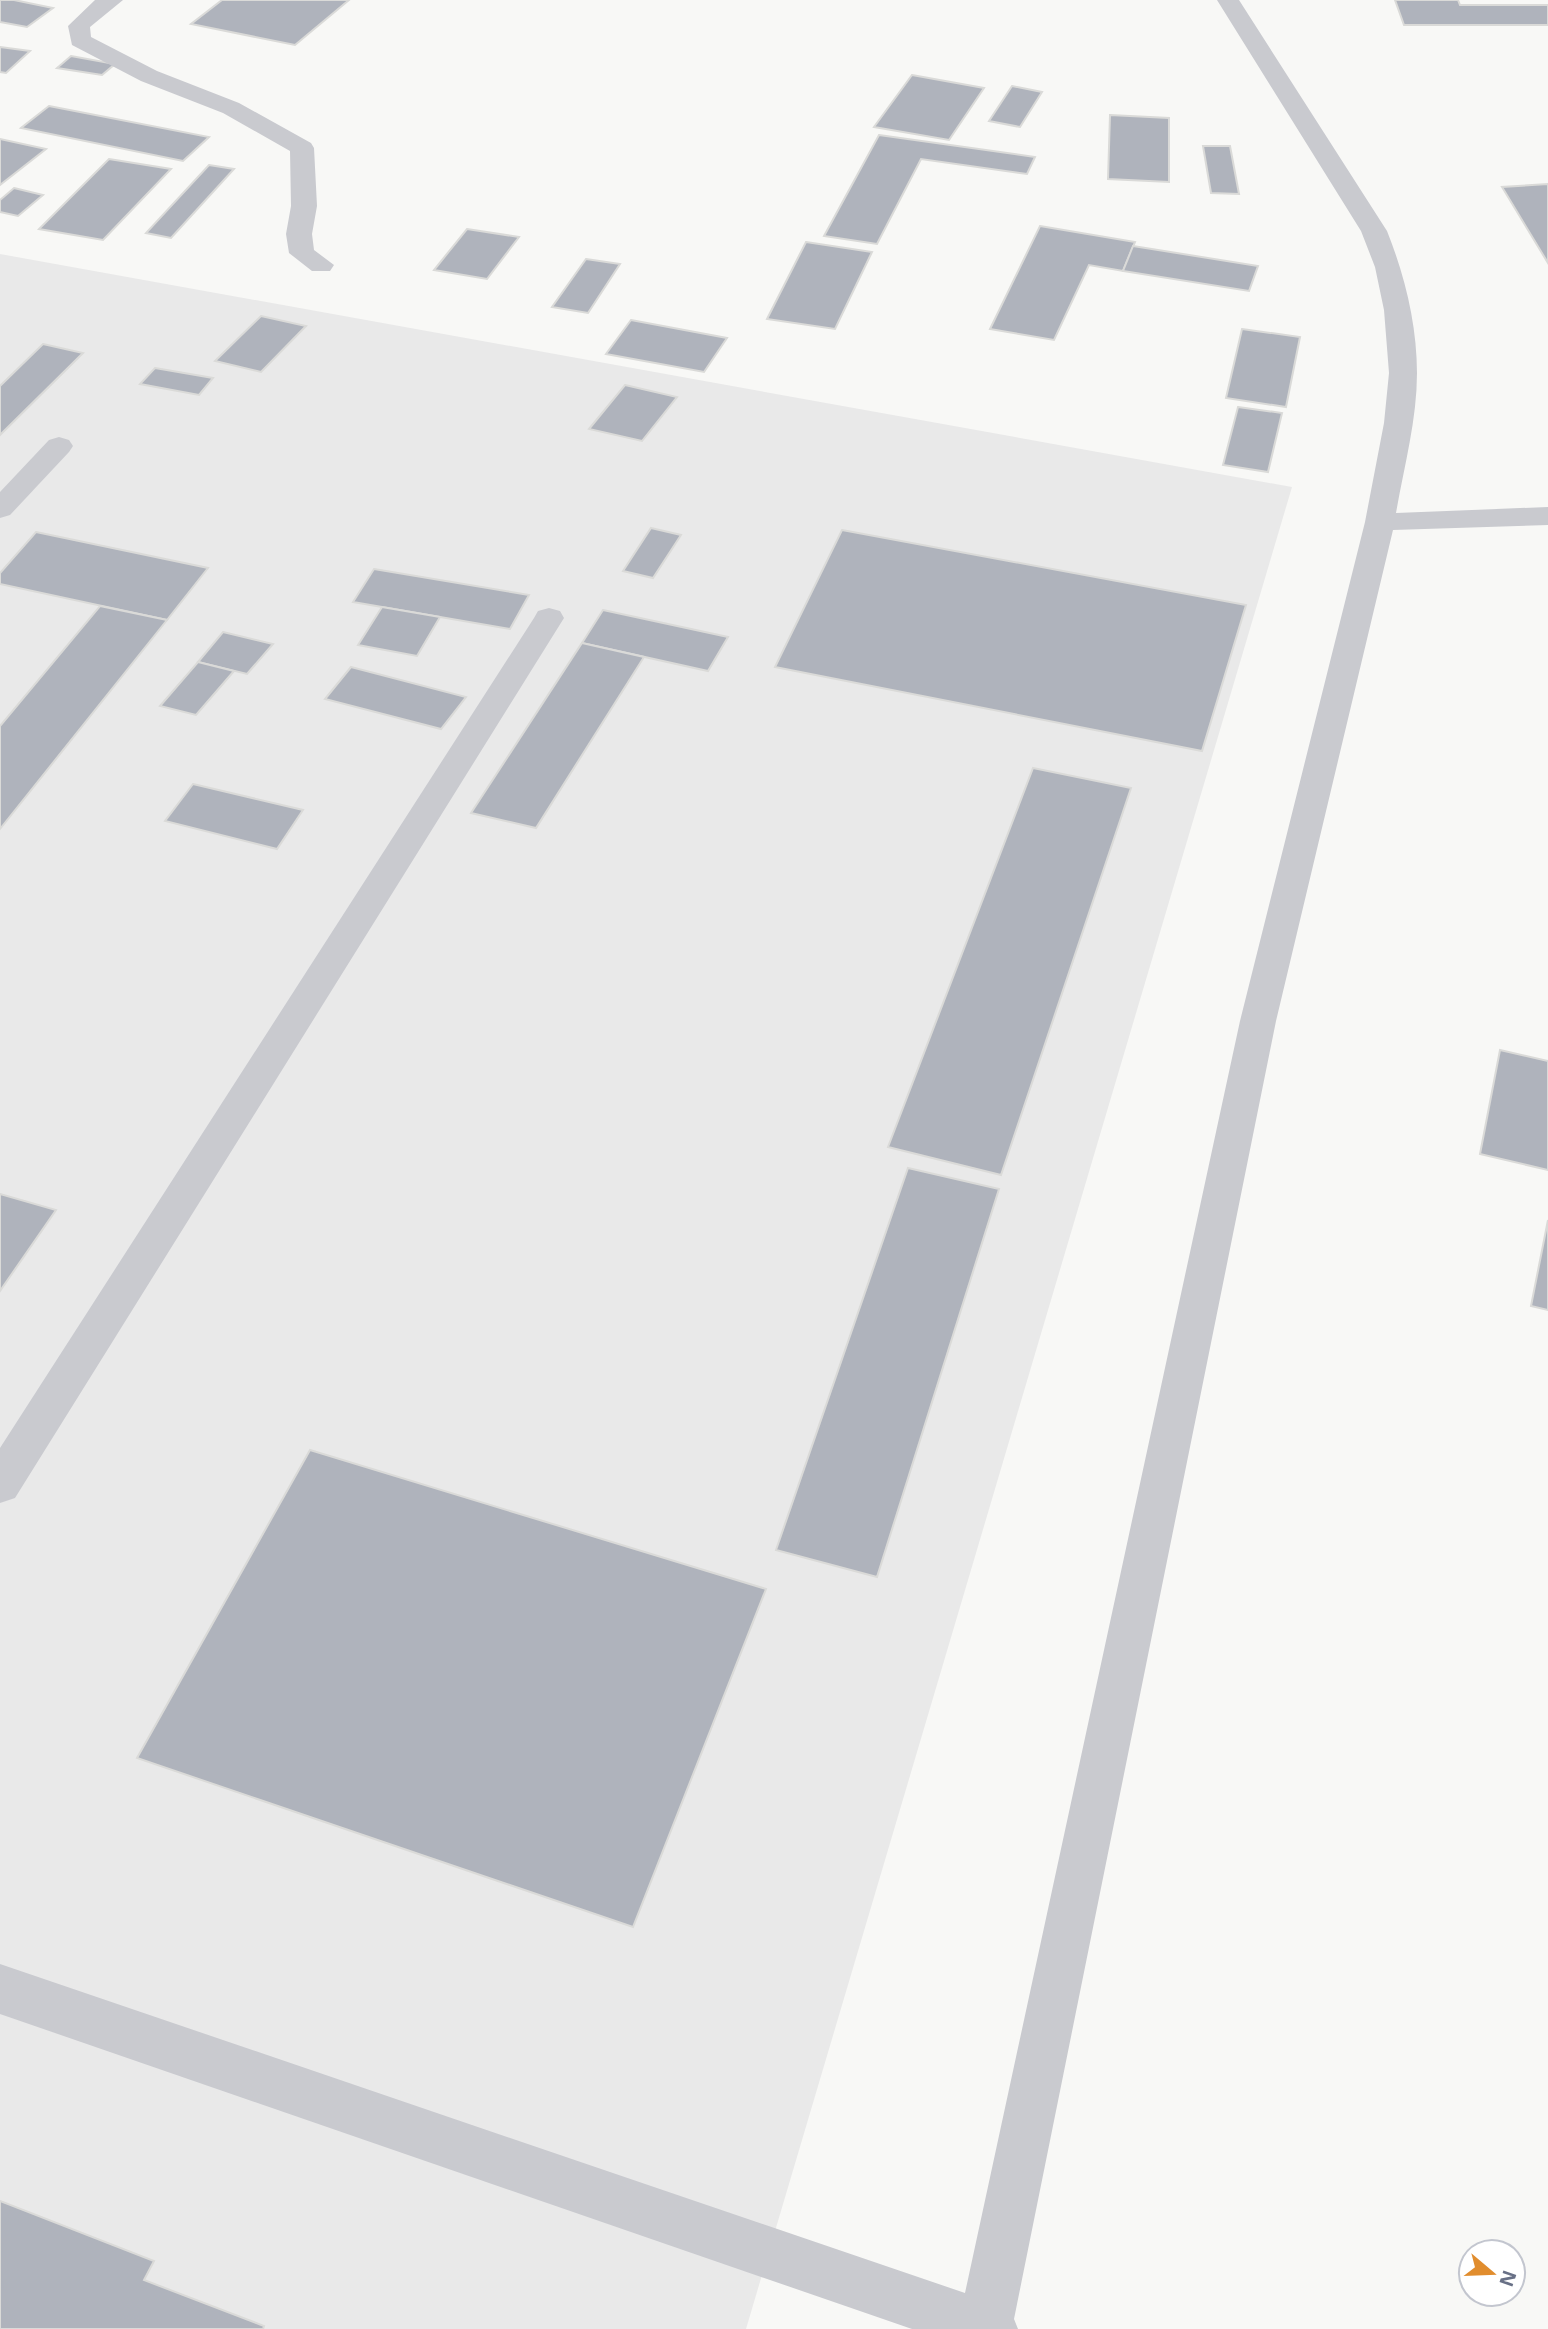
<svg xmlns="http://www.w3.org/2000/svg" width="1548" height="2329" font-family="'Noto Sans',sans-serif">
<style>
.built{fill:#e9e9e9}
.building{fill:#afb3bc;stroke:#dadad8;stroke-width:2}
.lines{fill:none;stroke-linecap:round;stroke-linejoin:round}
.minor{fill:#c9cacf;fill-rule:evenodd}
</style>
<rect width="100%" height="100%" fill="#f8f8f6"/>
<polygon class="built" points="0,254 1292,487 746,2329 0,2329"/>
<g class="building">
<polygon points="0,0 14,0 53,8 27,27 0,22"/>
<polygon points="222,0 349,0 295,45 191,24"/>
<polygon points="1395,0 1458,0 1460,5 1548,5 1548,25 1404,25"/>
<polygon points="0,47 30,51 6,73 0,72"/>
<polygon points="71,56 115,64 102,75 57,68"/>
<polygon points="912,75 984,88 949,140 874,127"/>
<polygon points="1012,86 1042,92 1020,127 989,121"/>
<polygon points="49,106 209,137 183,161 21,128"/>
<polygon points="1110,115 1169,118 1169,182 1108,179"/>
<polygon points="879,135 1035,157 1027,174 921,159 877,244 824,236"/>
<polygon points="0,139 46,149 0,185"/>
<polygon points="1203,146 1230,146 1239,194 1211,193"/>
<polygon points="109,159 171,169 103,240 39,229"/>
<polygon points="209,165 234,169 171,238 146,233"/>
<polygon points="1548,184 1548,263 1502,187"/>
<polygon points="14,188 43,195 18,216 0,212 0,200"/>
<polygon points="1040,226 1135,242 1123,271 1089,265 1054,340 990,329"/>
<polygon points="467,229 519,237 487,279 434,270"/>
<polygon points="806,242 872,252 835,329 767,319"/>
<polygon points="1133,246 1258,266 1249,291 1123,271"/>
<polygon points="586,259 620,264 588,313 552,307"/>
<polygon points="261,316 306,326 261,372 215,361"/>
<polygon points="631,320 727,338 704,372 606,354"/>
<polygon points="1242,329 1300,337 1286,407 1226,398"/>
<polygon points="43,344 83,353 0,435 0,386"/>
<polygon points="155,368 213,378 199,395 140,384"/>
<polygon points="625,385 677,397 642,441 589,429"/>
<polygon points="1238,407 1282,413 1268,472 1223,465"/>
<polygon points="651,528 681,535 653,578 623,571"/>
<polygon points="842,530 1246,605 1202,751 775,667"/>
<polygon points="36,532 208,568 167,620 0,584 0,573"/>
<polygon points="374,569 529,595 510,629 353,602"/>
<polygon points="100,606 167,620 0,829 0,726"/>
<polygon points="382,607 440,617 417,656 358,645"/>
<polygon points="603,610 728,637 708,671 582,643"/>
<polygon points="223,632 273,644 247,674 198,662"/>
<polygon points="582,643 644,657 536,828 471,813"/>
<polygon points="198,662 234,671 196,715 160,706"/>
<polygon points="351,667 466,697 441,729 325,699"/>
<polygon points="1033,768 1131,788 1001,1175 888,1147"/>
<polygon points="193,784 303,810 277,849 165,821"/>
<polygon points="1500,1050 1548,1061 1548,1170 1480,1154"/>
<polygon points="908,1168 999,1189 877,1577 776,1550"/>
<polygon points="0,1194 56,1210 0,1291"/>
<polygon points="1548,1220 1548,1310 1531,1306"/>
<polygon points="310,1450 766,1589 633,1927 137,1758"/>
<polygon points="0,2201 154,2261 144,2280 264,2326 263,2329 0,2329"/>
</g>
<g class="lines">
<g class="minor">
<polygon points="95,0 123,0 90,27 91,37 157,71 239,103 311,143 314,148 317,206 312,234 314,250 334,265 330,271 312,271 289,253 286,234 291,206 290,151 223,113 141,81 72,45 68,26"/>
<path d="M1217,0H1239L1387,231C1405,276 1417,325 1417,373C1417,420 1404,467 1396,513L1548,507V525L1393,530L1276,1021L1014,2319L1018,2329H912L0,2014V1964L965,2293L1240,1021L1365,522L1384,423L1389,373L1384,310L1375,267L1361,231Z"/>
<polygon points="59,437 69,440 73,446 69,452 10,515 0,518 0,492 49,440"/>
<polygon points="549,608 560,611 564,618 15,1498 0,1503 0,1448 534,618 538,611"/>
</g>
</g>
<g transform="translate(1492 2273) rotate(109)"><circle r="33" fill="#ffffff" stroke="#c3c6cf" stroke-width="2"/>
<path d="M0-5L12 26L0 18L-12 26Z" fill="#e18d2e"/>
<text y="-10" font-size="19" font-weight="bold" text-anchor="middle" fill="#687086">N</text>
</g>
</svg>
